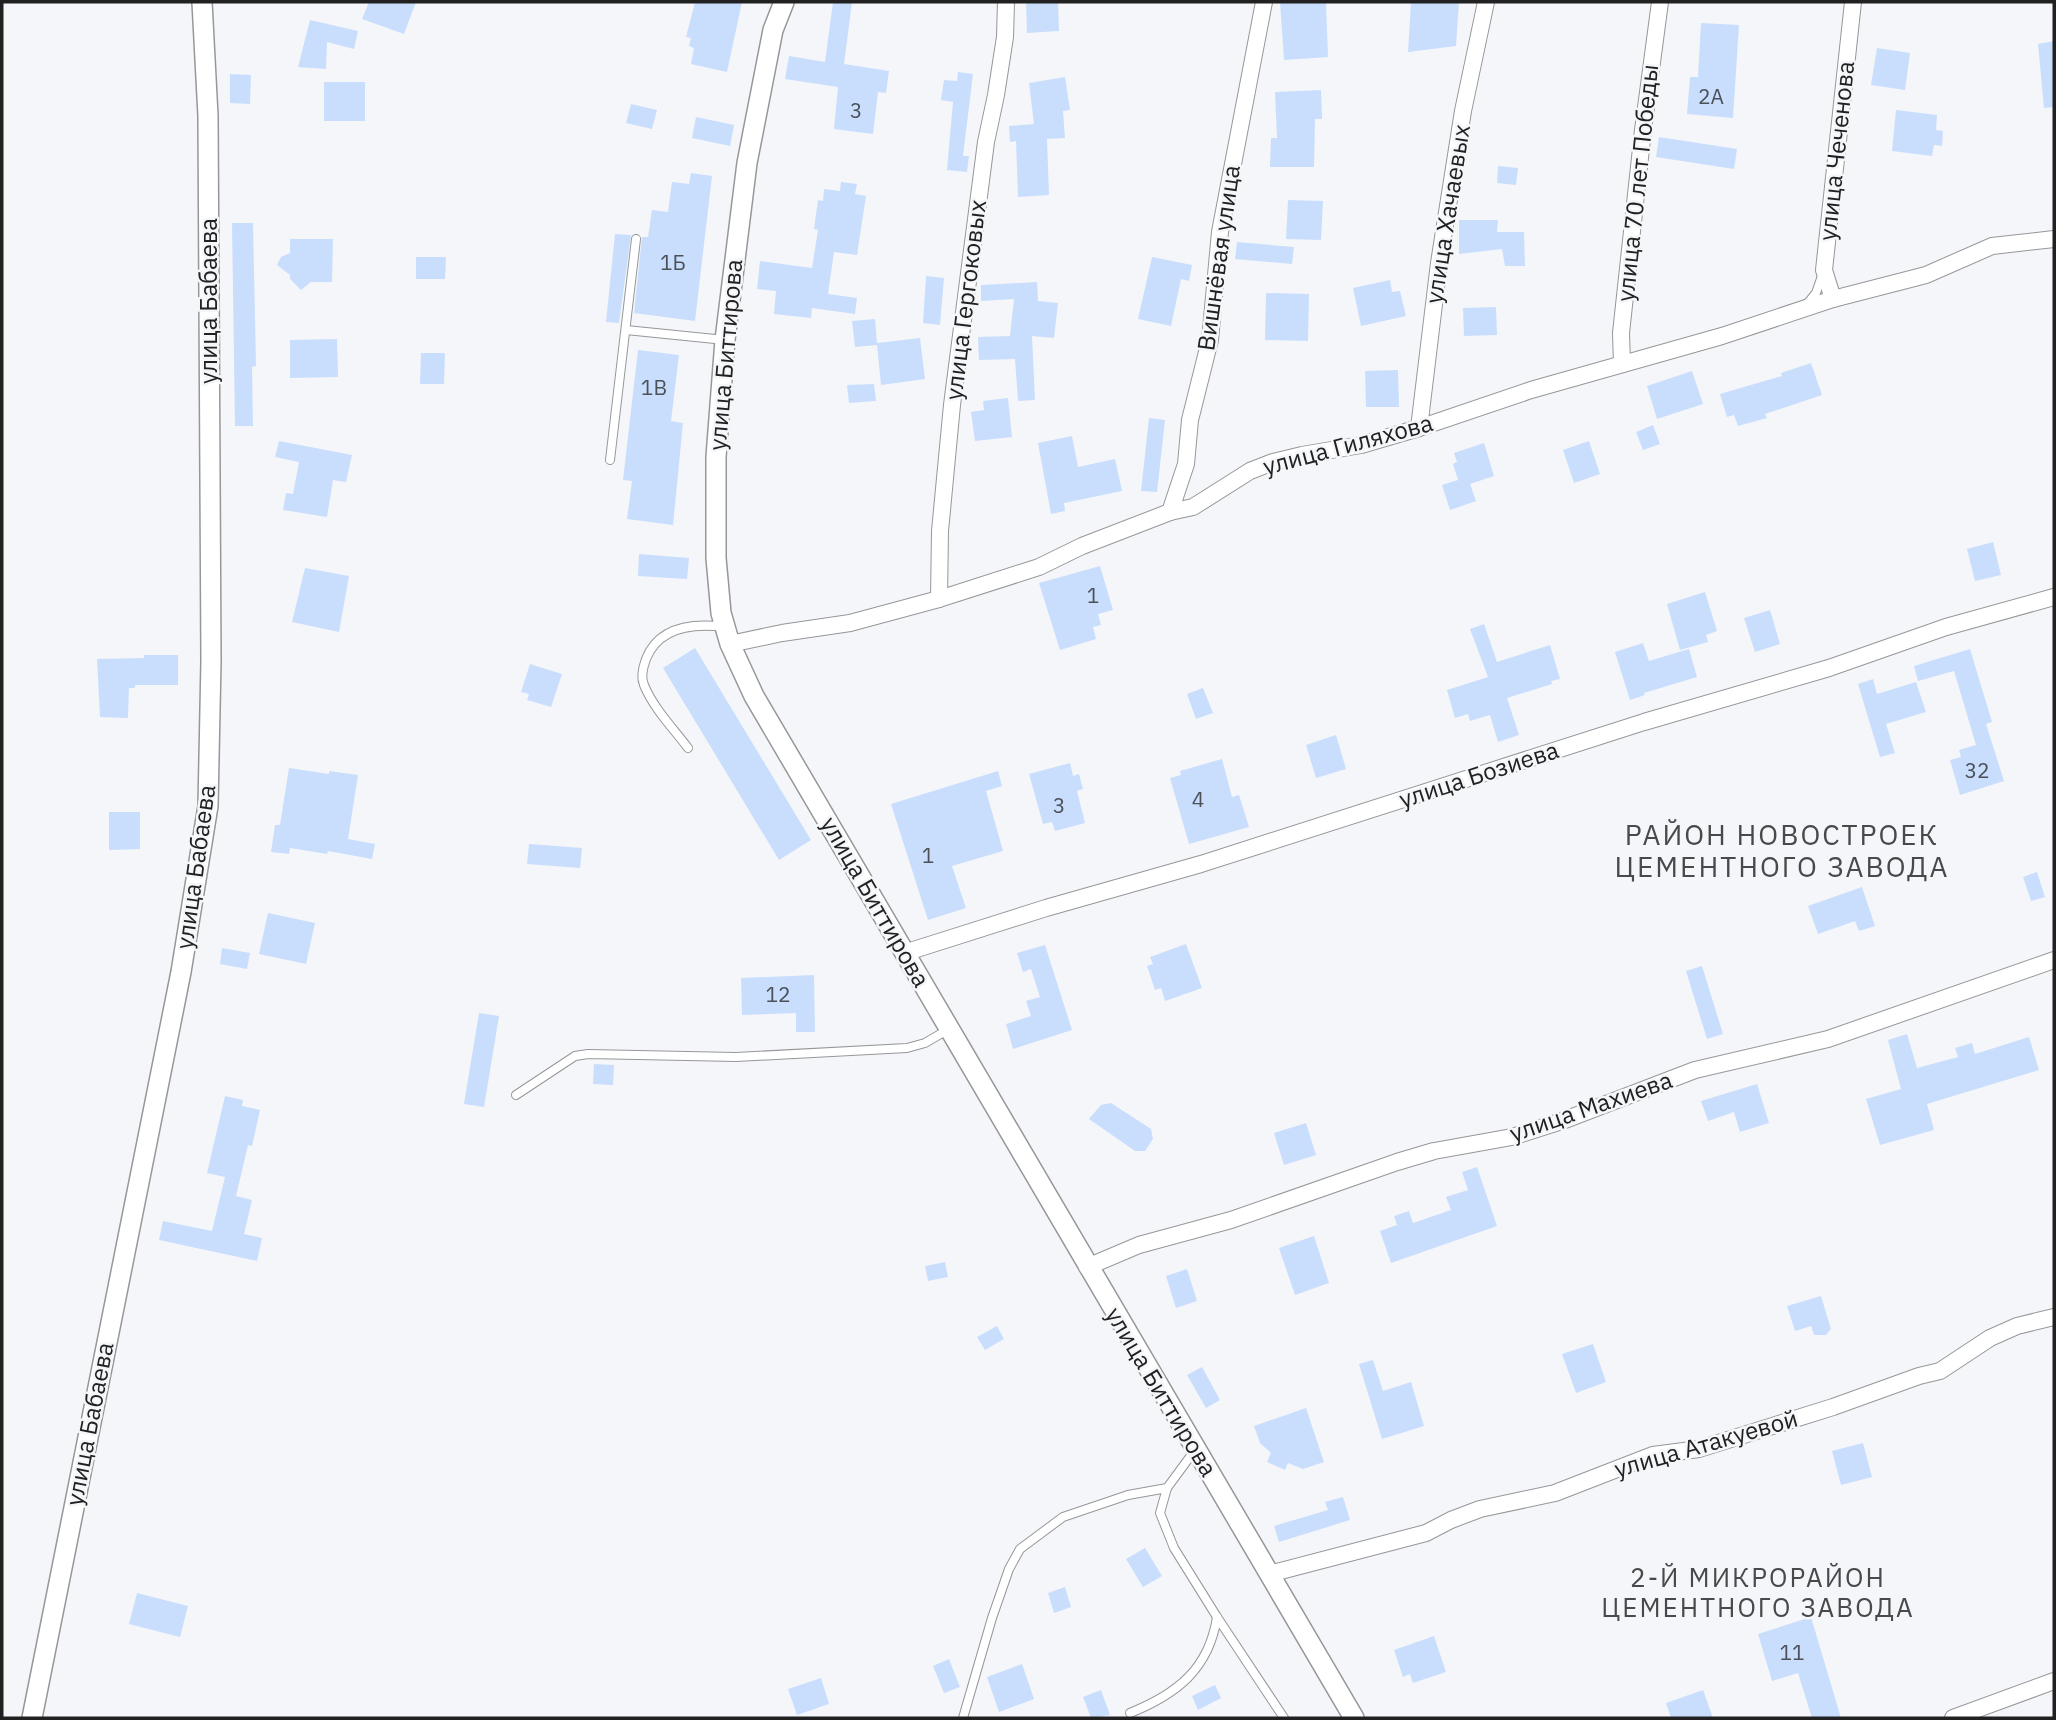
<svg xmlns="http://www.w3.org/2000/svg" width="2056" height="1720" font-family="'IBM Plex Sans',sans-serif">
<style>
.building{fill:#c9defd}
.lines{fill:none;stroke-linecap:round;stroke-linejoin:round}
.service-casing{stroke:#959799;stroke-width:10}
.minor-casing{stroke:#959799;stroke-width:18}
.tertiary-casing{stroke:#959799;stroke-width:22}
.service{stroke:#fff;stroke-width:8}
.minor{stroke:#fff;stroke-width:16}
.tertiary{stroke:#fff;stroke-width:19}
.labels{text-anchor:middle;stroke-width:5;stroke-linejoin:round;paint-order:stroke}
.number-label{font-size:21px;fill:#4b5059}
.street-label{font-size:24px;fill:#212122;stroke:#f5f6f9}
.neighbourhood-label{font-size:26px;letter-spacing:2px;fill:#48494b;stroke:#f5f6f9}
.quarter-label{font-size:28px;letter-spacing:2px;fill:#48494b;stroke:#f5f6f9}
</style>
<rect width="100%" height="100%" fill="#f5f6f9"/>
<g class="building">
<polygon points="369,2 416,2 404,34 362,19"/>
<polygon points="695,2 742,2 727,72 691,64 694,48 689,46 691,38 686,37"/>
<polygon points="833,2 852,2 844,64 889,71 886,93 878,92 873,134 834,129 838,87 785,79 789,56 825,62"/>
<polygon points="1026,2 1058,2 1059,31 1027,33"/>
<polygon points="1280,2 1326,2 1328,57 1284,60"/>
<polygon points="1411,2 1459,2 1456,46 1408,52"/>
<polygon points="310,20 358,31 354,49 327,42 326,69 298,67"/>
<polygon points="1701,23 1739,25 1733,118 1687,114 1690,77 1698,77"/>
<polygon points="2054,41 2054,107 2044,108 2038,44"/>
<polygon points="1877,48 1910,53 1905,90 1871,85"/>
<polygon points="958,72 973,74 963,156 969,156 967,172 947,170 953,102 941,100 944,80 957,81"/>
<polygon points="230,74 251,75 250,104 230,103"/>
<polygon points="1065,77 1070,110 1063,111 1065,138 1047,139 1049,195 1018,197 1016,141 1010,142 1009,126 1034,124 1029,83"/>
<rect x="324" y="82" width="41" height="39"/>
<polygon points="1321,90 1322,119 1315,119 1314,167 1270,167 1271,138 1277,138 1275,92"/>
<polygon points="631,104 657,110 652,129 626,123"/>
<polygon points="1896,110 1937,115 1936,130 1943,131 1942,146 1934,145 1932,156 1892,151"/>
<polygon points="696,117 734,125 730,146 692,138"/>
<polygon points="1659,137 1737,149 1734,169 1656,157"/>
<polygon points="1498,166 1518,168 1516,185 1497,183"/>
<polygon points="691,173 712,176 695,321 634,313 642,237 648,237 652,210 668,212 672,182 689,184"/>
<polygon points="841,182 857,184 855,194 866,196 857,255 834,252 828,294 857,298 855,314 812,308 811,318 774,314 776,291 757,289 760,261 812,268 818,230 814,229 818,200 823,201 824,189 840,191"/>
<polygon points="1288,200 1323,201 1321,240 1286,239"/>
<polygon points="1459,220 1498,220 1497,232 1524,232 1525,266 1505,266 1502,249 1459,254"/>
<polygon points="232,223 253,223 256,366 252,367 253,426 235,426"/>
<polygon points="615,234 631,235 619,323 606,322"/>
<polygon points="290,239 333,239 332,282 311,282 301,290 290,279 290,275 277,265 281,257 290,253"/>
<polygon points="1237,242 1294,247 1292,264 1235,259"/>
<polygon points="416,257 446,257 445,279 416,279"/>
<polygon points="1152,257 1192,265 1189,281 1181,279 1171,326 1138,319"/>
<polygon points="926,276 944,278 940,325 923,323"/>
<polygon points="1390,280 1392,292 1400,291 1406,316 1361,326 1353,288"/>
<polygon points="1037,282 1038,301 1058,303 1054,338 1032,336 1035,400 1018,401 1015,359 979,360 978,337 1010,336 1014,299 981,301 981,285"/>
<polygon points="1266,293 1309,294 1308,341 1265,340"/>
<polygon points="1496,307 1497,335 1464,336 1463,308"/>
<polygon points="875,319 877,343 920,338 925,379 881,385 877,345 855,347 852,321"/>
<polygon points="337,339 338,377 290,378 290,340"/>
<polygon points="638,350 679,355 671,421 683,423 673,525 627,519 632,481 623,480"/>
<polygon points="421,353 445,353 444,384 420,384"/>
<polygon points="1811,363 1822,395 1765,414 1767,418 1738,426 1734,415 1727,417 1720,394 1782,376 1781,373"/>
<polygon points="1398,370 1399,407 1366,407 1365,371"/>
<polygon points="1692,371 1703,404 1657,419 1647,386"/>
<polygon points="874,384 876,401 849,403 847,385"/>
<polygon points="1008,398 1012,437 975,441 971,412 984,410 983,401"/>
<polygon points="1149,418 1165,420 1157,492 1141,491"/>
<polygon points="1653,425 1660,444 1643,450 1636,432"/>
<polygon points="1072,436 1078,467 1115,459 1122,491 1064,503 1065,511 1051,514 1038,443"/>
<polygon points="279,441 352,455 346,482 333,480 327,517 283,510 286,493 293,494 299,462 275,457"/>
<polygon points="1589,441 1600,474 1574,483 1563,450"/>
<polygon points="1484,443 1494,476 1470,484 1476,501 1450,510 1442,485 1458,480 1453,464 1457,462 1454,453"/>
<polygon points="1993,542 2001,575 1975,581 1967,549"/>
<polygon points="639,554 689,558 687,579 638,576"/>
<polygon points="1100,566 1113,610 1098,614 1101,625 1093,627 1096,639 1060,650 1039,583"/>
<polygon points="305,568 349,576 339,632 292,622"/>
<polygon points="1705,592 1717,631 1706,635 1708,642 1680,650 1667,604"/>
<polygon points="1770,610 1780,644 1755,652 1744,618"/>
<polygon points="1484,624 1497,662 1550,645 1560,679 1551,681 1552,684 1507,698 1519,735 1498,742 1490,715 1470,721 1468,714 1455,718 1447,690 1488,677 1470,629"/>
<polygon points="1643,643 1649,661 1689,649 1697,677 1644,693 1645,695 1630,700 1615,652"/>
<polygon points="695,648 811,840 779,860 663,668"/>
<polygon points="1970,649 1992,722 1986,724 2004,781 1960,795 1950,760 1961,757 1959,750 1976,745 1954,671 1918,681 1914,666"/>
<polygon points="144,655 178,655 178,685 135,685 135,688 129,688 128,718 100,717 97,659 144,658"/>
<polygon points="530,664 562,674 551,707 527,700 529,694 521,692"/>
<polygon points="1873,679 1877,694 1916,682 1926,712 1886,724 1895,753 1880,757 1858,684"/>
<polygon points="1203,688 1213,713 1196,719 1187,694"/>
<polygon points="1336,735 1346,769 1316,778 1306,745"/>
<polygon points="1222,759 1232,797 1239,795 1249,827 1189,844 1170,778 1181,775 1180,771"/>
<polygon points="1070,763 1073,776 1079,774 1083,789 1077,791 1085,823 1055,831 1052,822 1043,824 1029,774"/>
<polygon points="289,768 329,774 329,771 358,775 348,839 375,844 372,859 328,851 327,854 290,848 289,854 271,852 275,825 280,825"/>
<polygon points="998,771 1002,786 986,791 1003,851 952,866 966,908 928,920 891,804"/>
<polygon points="109,812 140,812 140,849 109,850"/>
<polygon points="529,844 582,848 580,868 527,864"/>
<polygon points="2037,872 2045,897 2031,901 2023,877"/>
<polygon points="1862,887 1875,926 1859,931 1855,921 1818,934 1808,906"/>
<polygon points="268,913 315,923 306,964 259,954"/>
<polygon points="1186,944 1202,988 1165,1001 1161,988 1155,990 1147,966 1153,964 1150,957"/>
<polygon points="1045,945 1072,1030 1013,1049 1006,1024 1031,1016 1026,1001 1040,997 1031,969 1023,972 1017,953"/>
<polygon points="222,948 250,953 247,969 220,964"/>
<polygon points="1702,966 1723,1034 1707,1039 1686,971"/>
<polygon points="814,975 815,1032 796,1032 796,1013 742,1015 741,978"/>
<polygon points="479,1013 499,1016 484,1107 464,1104"/>
<polygon points="1907,1034 1917,1068 1958,1057 1955,1048 1972,1043 1975,1054 2029,1037 2039,1070 1927,1104 1934,1130 1880,1145 1866,1099 1901,1089 1888,1040"/>
<polygon points="594,1064 614,1065 613,1085 593,1084"/>
<polygon points="1757,1084 1769,1123 1740,1132 1734,1112 1708,1121 1701,1101"/>
<polygon points="225,1096 243,1100 242,1106 260,1110 252,1146 248,1145 236,1196 252,1200 244,1234 262,1238 257,1261 159,1240 163,1221 212,1231 225,1177 207,1173"/>
<polygon points="1111,1103 1151,1129 1153,1139 1145,1151 1135,1151 1089,1119 1101,1105"/>
<polygon points="1306,1123 1316,1155 1284,1165 1274,1133"/>
<polygon points="1477,1167 1497,1226 1391,1263 1380,1231 1397,1225 1394,1216 1409,1211 1413,1223 1451,1210 1446,1197 1468,1190 1462,1172"/>
<polygon points="1314,1236 1329,1283 1295,1295 1279,1248"/>
<polygon points="945,1262 948,1277 928,1281 925,1266"/>
<polygon points="1187,1269 1197,1301 1176,1308 1166,1276"/>
<polygon points="1821,1296 1831,1329 1826,1335 1814,1335 1811,1326 1795,1331 1787,1306"/>
<polygon points="997,1326 1004,1339 985,1350 977,1337"/>
<polygon points="1593,1344 1606,1382 1576,1393 1562,1354"/>
<polygon points="1373,1360 1383,1391 1411,1382 1424,1426 1382,1439 1359,1364"/>
<polygon points="1202,1367 1220,1400 1206,1408 1187,1375"/>
<polygon points="1306,1408 1324,1462 1303,1469 1288,1463 1285,1470 1267,1462 1271,1453 1260,1443 1254,1426"/>
<polygon points="1863,1443 1872,1477 1841,1485 1832,1451"/>
<polygon points="1343,1497 1350,1520 1279,1542 1274,1526 1328,1510 1325,1502"/>
<polygon points="1145,1548 1162,1576 1143,1587 1126,1559"/>
<polygon points="1065,1587 1071,1607 1054,1613 1048,1593"/>
<polygon points="137,1593 188,1606 180,1637 129,1624"/>
<polygon points="1811,1617 1841,1718 1812,1718 1798,1673 1772,1681 1758,1634"/>
<polygon points="1434,1636 1446,1672 1413,1683 1410,1674 1403,1677 1394,1650"/>
<polygon points="949,1659 960,1687 944,1693 933,1666"/>
<polygon points="1022,1664 1034,1699 999,1712 987,1677"/>
<polygon points="821,1678 829,1704 797,1715 788,1689"/>
<polygon points="1215,1685 1221,1698 1198,1710 1192,1696"/>
<polygon points="1101,1690 1110,1715 1091,1718 1083,1697"/>
<polygon points="1703,1690 1713,1718 1671,1718 1666,1703"/>
</g>
<g class="lines">
<defs>
<g id="service">
<polyline points="1807,304 1816,293 1822,276"/>
<polyline points="626,330 725,340"/>
<polyline points="610,460 636,239"/>
<path d="M688,748C673,728 654,709 644,685C641,678 643,667 646,659C659,626 694,623 725,627"/>
<polyline points="516,1095 575,1056 588,1054 736,1057 907,1048 925,1043 949,1029"/>
<polyline points="1167,1488 1160,1513 1174,1548 1217,1617 1284,1718"/>
<path d="M1130,1713C1177,1694 1209,1669 1217,1617"/>
<polyline points="963,1718 992,1618 1009,1569 1020,1549 1063,1517 1128,1495 1167,1488 1195,1450"/>
</g>
<g id="minor">
<polyline points="1833,299 1824,270 1853,2"/>
<polyline points="1622,364 1621,333 1643,130 1660,2"/>
<polyline points="1419,428 1439,263 1463,111 1486,2"/>
<polyline points="1170,512 1186,464 1190,420 1210,340 1220,232 1264,2"/>
<polyline points="939,599 940,531 952,405 986,142 996,95 1005,37 1006,2"/>
<polyline points="730,644 782,633 850,623 939,599 1039,567 1082,546 1170,512 1193,507 1250,471 1273,462 1302,455 1361,445 1419,428 1531,390 1722,336 1833,299 1926,275 1992,246 2054,239"/>
<polyline points="904,953 1046,908 1201,864 1644,722 1829,668 1946,627 2054,597"/>
<polyline points="1087,1267 1139,1245 1231,1220 1397,1162 1434,1151 1512,1137 1562,1121 1695,1070 1828,1039 2054,960"/>
<polyline points="1269,1574 1426,1533 1451,1520 1480,1509 1555,1493 1653,1455 1699,1449 1833,1407 1919,1376 1940,1371 1990,1338 2017,1326 2054,1317"/>
<polyline points="1953,1718 2054,1681"/>
</g>
<g id="tertiary">
<polyline points="784,2 773,30 747,163 725,340 716,457 716,558 721,613 730,644 754,696 1354,1718"/>
<polyline points="32,1718 181,972 208,806 211,661 208,116 202,2"/>
</g>
</defs>
<use href="#service" class="service-casing"/>
<use href="#minor" class="minor-casing"/>
<use href="#tertiary" class="tertiary-casing"/>
<use href="#service" class="service"/>
<use href="#minor" class="minor"/>
<use href="#tertiary" class="tertiary"/>
</g>
<g class="labels">
<g class="number-label">
<text x="1711" y="104">2А</text>
<text x="856" y="118">3</text>
<text x="673" y="270">1Б</text>
<text x="654" y="395">1В</text>
<text x="1093" y="603">1</text>
<text x="1977" y="778">32</text>
<text x="1198" y="807">4</text>
<text x="1059" y="813">3</text>
<text x="928" y="863">1</text>
<text x="778" y="1002">12</text>
<text x="1792" y="1660">11</text>
</g>
<g class="street-label">
<text transform="translate(1837 151) rotate(-84)" y="8">улица Чеченова</text>
<text transform="translate(1638 183) rotate(-84)" y="8">улица 70 лет Победы</text>
<text transform="translate(1448 214) rotate(-81)" y="8">улица Хачаевых</text>
<text transform="translate(1219 258) rotate(-82)" y="8">Вишнёвая улица</text>
<text transform="translate(966 300) rotate(-83)" y="8">улица Гергоковых</text>
<text transform="translate(209 301) rotate(-90)" y="8">улица Бабаева</text>
<text transform="translate(726 355) rotate(-85)" y="8">улица Биттирова</text>
<text transform="translate(1348 445) rotate(-15)" y="8">улица Гиляхова</text>
<text transform="translate(1479 775) rotate(-18)" y="8">улица Бозиева</text>
<text transform="translate(196 867) rotate(-82)" y="8">улица Бабаева</text>
<text transform="translate(875 902) rotate(60)" y="8">улица Биттирова</text>
<text transform="translate(1591 1107) rotate(-19)" y="8">улица Махиева</text>
<text transform="translate(1161 1392) rotate(59)" y="8">улица Биттирова</text>
<text transform="translate(90 1424) rotate(-79)" y="8">улица Бабаева</text>
<text transform="translate(1706 1444) rotate(-16)" y="8">улица Атакуевой</text>
</g>
<g class="neighbourhood-label">
<text x="1758" y="1587">2-Й МИКРОРАЙОН<tspan x="1758" dy="30">ЦЕМЕНТНОГО ЗАВОДА</tspan></text>
</g>
<g class="quarter-label">
<text x="1782" y="845">РАЙОН НОВОСТРОЕК<tspan x="1782" dy="32">ЦЕМЕНТНОГО ЗАВОДА</tspan></text>
</g>
</g>
<rect width="2056" height="1720" fill="none" stroke="#212122" stroke-width="7"/>
</svg>
